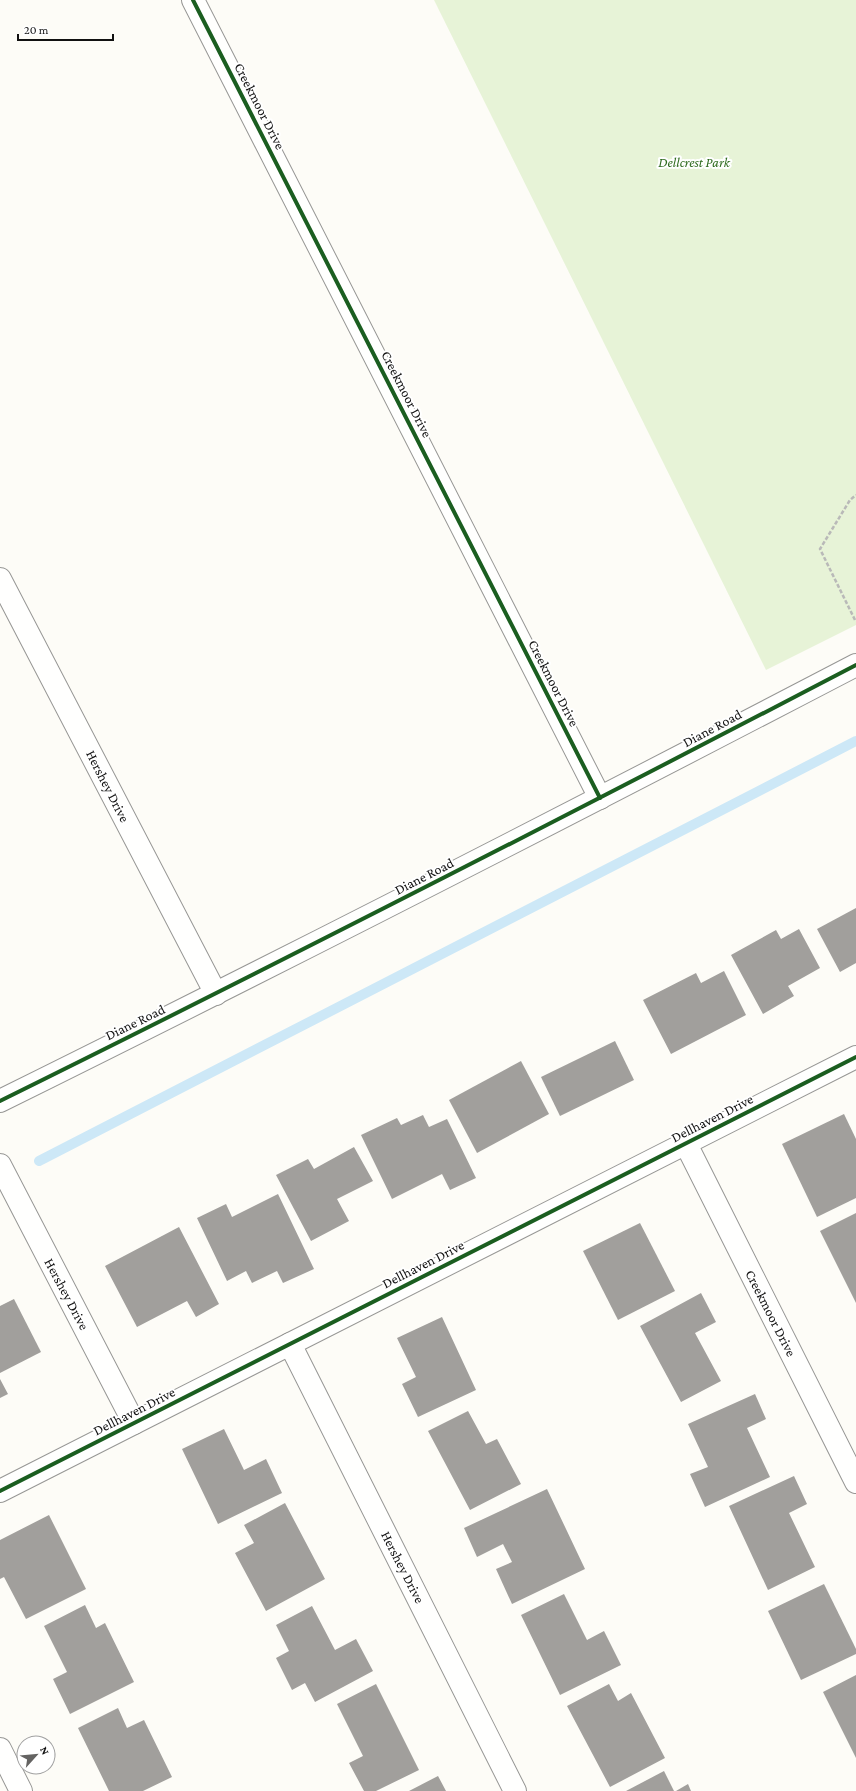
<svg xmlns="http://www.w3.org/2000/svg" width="856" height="1791" font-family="'Crimson Pro',serif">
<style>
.green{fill:#e7f3d7}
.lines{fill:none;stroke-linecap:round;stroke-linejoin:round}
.stream{stroke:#cde8f7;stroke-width:10}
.building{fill:#a19f9c}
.minor-casing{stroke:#979795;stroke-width:24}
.tertiary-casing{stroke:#979795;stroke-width:24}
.path{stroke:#b9b9b8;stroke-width:2.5;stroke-dasharray:4 2;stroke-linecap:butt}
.minor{stroke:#fffffe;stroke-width:22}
.tertiary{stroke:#fffffe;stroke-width:22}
.cycleway-casing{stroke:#fff;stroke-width:6}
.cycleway{stroke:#1b5e20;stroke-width:4}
.labels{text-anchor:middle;stroke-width:4;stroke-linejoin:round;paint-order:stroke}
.street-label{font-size:14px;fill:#111;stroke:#fff}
.park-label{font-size:14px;font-style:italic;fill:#2f6b1f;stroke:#fff}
</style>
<rect width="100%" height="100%" fill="#fdfcf7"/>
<polygon class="green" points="434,0 856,0 856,625 766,670"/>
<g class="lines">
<polyline class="stream" points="39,1161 856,741"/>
</g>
<g class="building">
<polygon points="856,908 856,963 840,972 817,929"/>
<polygon points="799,929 820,968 788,986 794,996 763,1014 731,955 776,930 781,939"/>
<polygon points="724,971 746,1015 671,1054 643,1000 696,973 701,983"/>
<polygon points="615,1041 634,1080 560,1116 541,1077"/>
<polygon points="521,1061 549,1114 477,1153 449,1100"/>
<polygon points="844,1114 856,1139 856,1198 817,1217 782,1144"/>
<polygon points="423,1115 429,1127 447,1119 476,1178 450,1190 442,1174 392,1199 361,1135 397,1118 401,1125"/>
<polygon points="354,1147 373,1181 337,1199 349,1221 311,1241 276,1175 308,1159 314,1169"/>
<polygon points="278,1194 314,1269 283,1283 277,1271 252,1283 246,1271 227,1281 197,1218 226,1204 232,1217"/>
<polygon points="856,1213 856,1303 820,1231"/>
<polygon points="640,1223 675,1291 618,1320 583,1251"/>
<polygon points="179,1227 219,1304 196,1317 187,1301 137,1327 105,1266"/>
<polygon points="701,1293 716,1322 695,1333 721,1381 681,1402 640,1326"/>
<polygon points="14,1299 41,1352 0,1373 0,1306"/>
<polygon points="442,1317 476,1390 418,1417 402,1384 416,1377 397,1338"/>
<polygon points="0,1379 8,1394 0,1398"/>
<polygon points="755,1394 766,1419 747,1428 770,1477 705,1507 690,1474 708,1467 688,1424"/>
<polygon points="468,1411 486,1444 497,1439 521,1484 470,1510 428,1431"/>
<polygon points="224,1429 244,1470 266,1459 282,1493 218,1524 182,1449"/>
<polygon points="794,1476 807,1504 789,1513 815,1567 768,1590 729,1506"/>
<polygon points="547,1489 585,1569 512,1604 496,1569 512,1562 503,1544 477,1557 464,1528"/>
<polygon points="285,1503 325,1579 266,1611 235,1553 254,1543 244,1525"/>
<polygon points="49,1515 86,1589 26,1619 4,1577 0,1579 0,1540"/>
<polygon points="824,1584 856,1649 856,1654 801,1680 768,1611"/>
<polygon points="564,1594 587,1640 604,1631 621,1665 560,1695 521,1615"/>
<polygon points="85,1605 96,1628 105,1623 134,1682 70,1714 53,1679 67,1672 44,1626"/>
<polygon points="312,1606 335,1650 356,1639 373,1671 315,1702 305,1683 292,1690 276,1658 289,1651 276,1625"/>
<polygon points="856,1675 856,1758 823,1692"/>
<polygon points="376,1684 419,1770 376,1791 364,1791 349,1763 363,1756 337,1704"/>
<polygon points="609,1684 618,1701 631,1693 665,1758 610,1787 567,1706"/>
<polygon points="118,1708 127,1728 144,1720 172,1777 143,1791 109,1791 78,1728"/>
<polygon points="664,1771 674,1791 626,1791"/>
<polygon points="438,1776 446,1791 409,1791"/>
<polygon points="688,1784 691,1791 676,1791"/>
</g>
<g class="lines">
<defs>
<g id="minor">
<polyline points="193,0 600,798"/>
<polyline points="0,579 216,994"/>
<polyline points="686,1144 856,1482"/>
<polyline points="0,1165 134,1423"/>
<polyline points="290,1344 515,1791"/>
<polyline points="0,1491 856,1057"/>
<polyline points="0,1749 21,1791"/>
</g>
<path id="tertiary" d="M0,1101C287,959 572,813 856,665"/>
</defs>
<use href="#minor" class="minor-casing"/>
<use href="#tertiary" class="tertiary-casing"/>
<polyline class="path" points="855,620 820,549 850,500 856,495"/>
<use href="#minor" class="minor"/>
<use href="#tertiary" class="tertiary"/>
<defs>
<g id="cycleway">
<polyline points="193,0 600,798"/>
<path d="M0,1101C287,959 572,813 856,665"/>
<polyline points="0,1491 856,1057"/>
</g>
</defs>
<use href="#cycleway" class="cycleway-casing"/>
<use href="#cycleway" class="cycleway"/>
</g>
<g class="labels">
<g class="street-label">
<text transform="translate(260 106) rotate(63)" y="5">Creekmoor Drive</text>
<text transform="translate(407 394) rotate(63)" y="5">Creekmoor Drive</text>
<text transform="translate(554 683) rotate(63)" y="5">Creekmoor Drive</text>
<text transform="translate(712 728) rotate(-28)" y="5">Diane Road</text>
<text transform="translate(108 786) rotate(63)" y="5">Hershey Drive</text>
<text transform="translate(424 876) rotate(-27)" y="5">Diane Road</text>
<text transform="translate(135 1022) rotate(-26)" y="5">Diane Road</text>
<text transform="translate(712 1118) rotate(-27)" y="5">Dellhaven Drive</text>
<text transform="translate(423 1264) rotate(-27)" y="5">Dellhaven Drive</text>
<text transform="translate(67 1294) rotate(62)" y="5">Hershey Drive</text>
<text transform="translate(771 1313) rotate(63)" y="5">Creekmoor Drive</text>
<text transform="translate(134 1411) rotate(-27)" y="5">Dellhaven Drive</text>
<text transform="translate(403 1567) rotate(63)" y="5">Hershey Drive</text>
</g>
<g class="park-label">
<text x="694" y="167">Dellcrest Park</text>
</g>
</g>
<g transform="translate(36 1755) rotate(63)"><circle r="19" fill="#ffffff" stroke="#a0a0a0"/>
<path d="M0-3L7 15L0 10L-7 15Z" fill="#646362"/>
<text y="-6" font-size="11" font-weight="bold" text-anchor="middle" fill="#111111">N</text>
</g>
<path d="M18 34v6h95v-6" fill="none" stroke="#111111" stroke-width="2"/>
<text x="24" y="34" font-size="12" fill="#111111" stroke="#ffffff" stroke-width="3" paint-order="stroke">20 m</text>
</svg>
